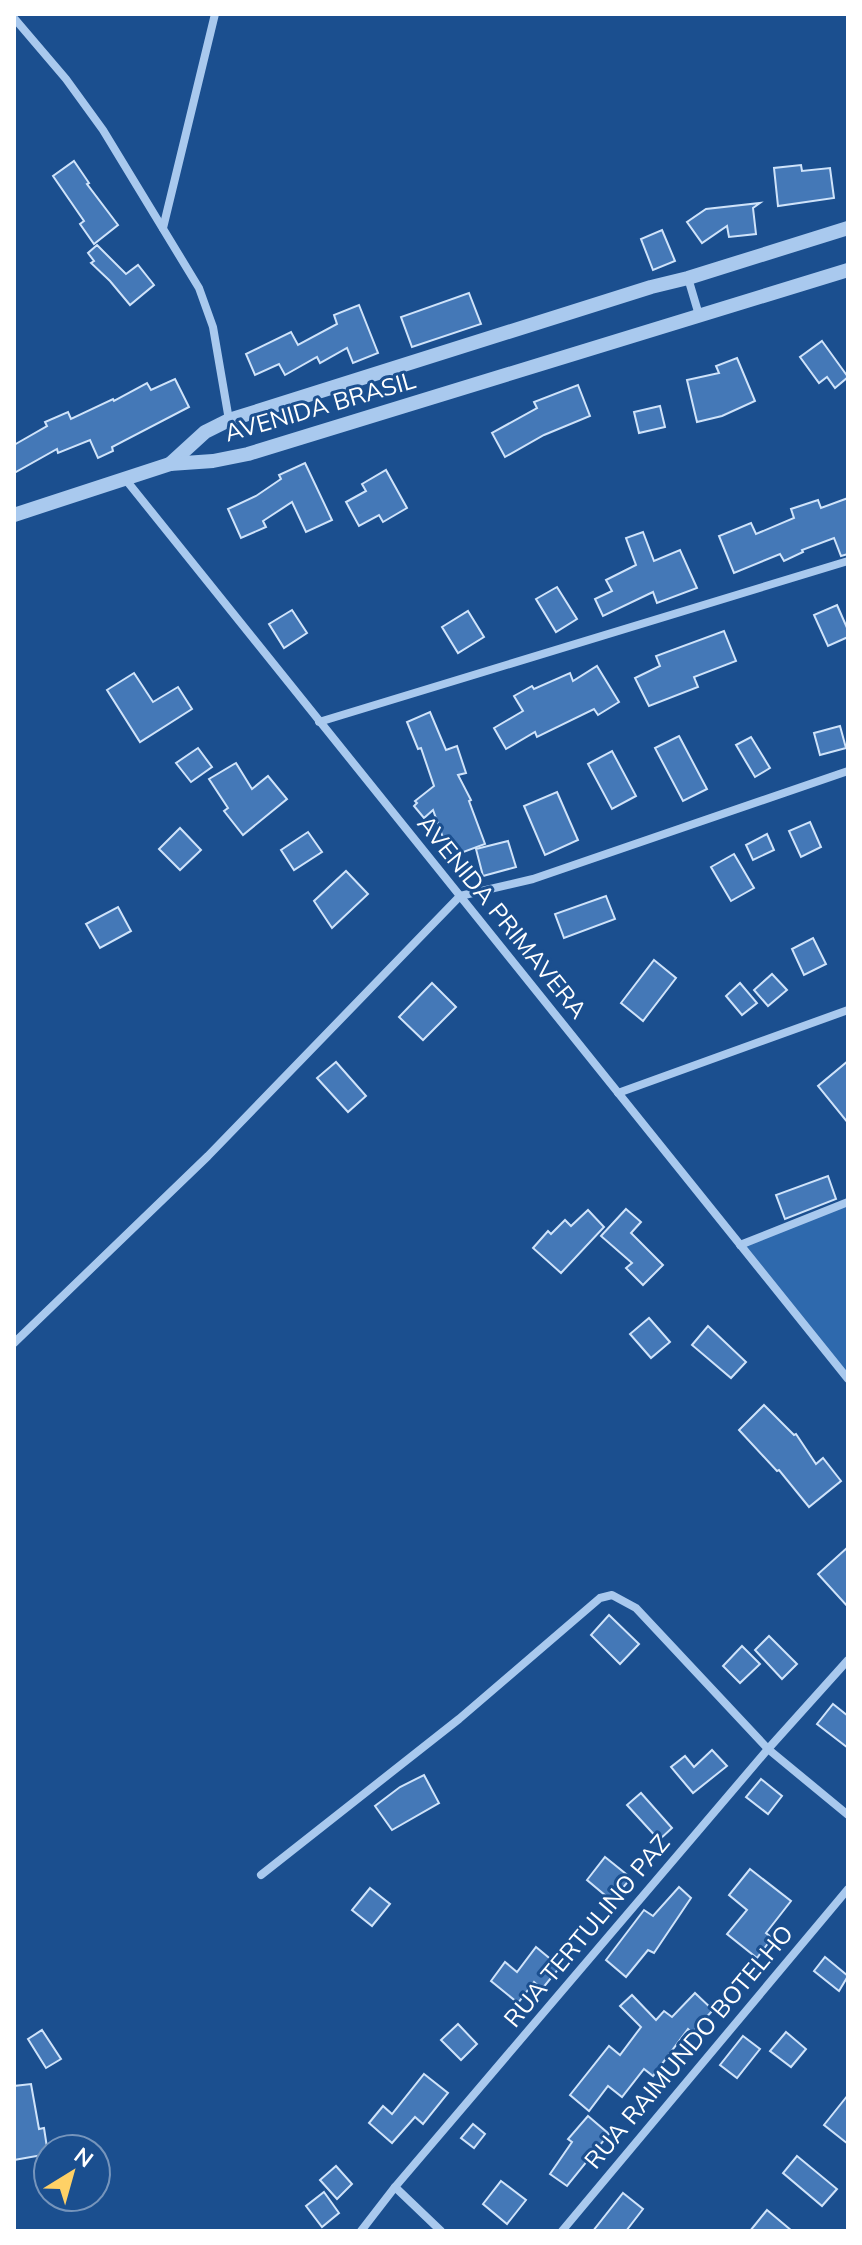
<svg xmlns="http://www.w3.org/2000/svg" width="862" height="2245" font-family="Mulish,sans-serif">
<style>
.green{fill:#2e69ad}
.building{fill:#4478b7;stroke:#cfe3fa;stroke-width:2}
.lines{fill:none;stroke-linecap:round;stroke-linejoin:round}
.minor{stroke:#a9c9ee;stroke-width:8}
.tertiary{stroke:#a9c9ee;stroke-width:14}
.labels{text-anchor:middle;stroke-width:6;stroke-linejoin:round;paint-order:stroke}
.street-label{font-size:24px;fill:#fff;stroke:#1b4f8f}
</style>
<rect width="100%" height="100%" fill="#1b4f8f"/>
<polygon class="green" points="848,1202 848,1379 740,1245"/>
<g class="building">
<polygon points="74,161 89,183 87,184 118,225 94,244 80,224 84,221 53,176"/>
<polygon points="801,165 802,171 830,168 834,198 778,206 774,168"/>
<polygon points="760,203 753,208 756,234 729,237 727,226 702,243 687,222 706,209"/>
<polygon points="662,230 675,261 653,270 641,239"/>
<polygon points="97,245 126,274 138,265 154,285 130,305 110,281 91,263 94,261 88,253"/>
<polygon points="469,293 481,324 412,347 401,317"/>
<polygon points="359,305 378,353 353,363 347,348 320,363 317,357 285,375 279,364 255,375 246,354 291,332 298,345 337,324 334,315"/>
<polygon points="822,341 848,377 835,388 827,377 819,383 800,357"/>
<polygon points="737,358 755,401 722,416 697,422 687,380 719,373 716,366"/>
<polygon points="175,379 189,407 112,447 113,451 98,458 90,440 58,453 57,449 14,473 14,445 47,426 45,422 68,412 71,419 113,399 114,401 147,383 151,390"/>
<polygon points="578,385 590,416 544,435 505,457 492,433 537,408 534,402"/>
<polygon points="660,406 665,427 639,433 634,412"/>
<polygon points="305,463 332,520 306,532 292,502 263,521 266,527 241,538 228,509 256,496 281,479 279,475"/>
<polygon points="386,470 407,508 383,522 379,515 359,526 346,502 366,491 362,484"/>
<polygon points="848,498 848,554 841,556 834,538 802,550 803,552 784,561 780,554 734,573 719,536 751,523 756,534 794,518 791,509 818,500 821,508"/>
<polygon points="643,532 654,561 680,550 697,588 657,603 653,592 603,616 595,599 612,591 606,580 636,565 626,538"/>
<polygon points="557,587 577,619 556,632 536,599"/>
<polygon points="837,605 848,630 848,637 828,646 814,615"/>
<polygon points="292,610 307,633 284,648 269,624"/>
<polygon points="468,611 484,637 458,653 442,627"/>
<polygon points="724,631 736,661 694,677 698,687 649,706 635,678 660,666 656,656"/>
<polygon points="597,666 619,702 598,715 594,709 537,737 535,732 506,749 494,728 523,711 514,696 532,686 534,689 570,673 573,681"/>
<polygon points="134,673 153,702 178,687 192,709 140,742 107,690"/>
<polygon points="430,712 446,750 457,746 466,773 458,775 471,800 469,801 485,844 450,857 433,810 424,818 414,806 417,803 415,801 434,786 421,748 418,749 407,722"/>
<polygon points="840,726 846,748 820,755 814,733"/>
<polygon points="679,736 707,789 683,801 655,748"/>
<polygon points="751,737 770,768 755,777 736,745"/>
<polygon points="198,748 212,767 191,782 176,763"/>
<polygon points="612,751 636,796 612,809 588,764"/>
<polygon points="236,763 252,789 268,776 287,799 243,835 224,811 228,808 209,779"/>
<polygon points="557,792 578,840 545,855 524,806"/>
<polygon points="810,822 821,847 801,857 789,831"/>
<polygon points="180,828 201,850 180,870 159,849"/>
<polygon points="308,832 322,852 294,870 281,850"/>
<polygon points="767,834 774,850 753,860 746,845"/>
<polygon points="508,841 516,867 483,876 476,849"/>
<polygon points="734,854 754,888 731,901 711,867"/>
<polygon points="346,871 368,894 332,928 314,901"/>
<polygon points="606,896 615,919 564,938 555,914"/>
<polygon points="118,907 131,931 100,948 86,924"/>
<polygon points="813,938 826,964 804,975 792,949"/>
<polygon points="654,960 676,978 643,1021 621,1003"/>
<polygon points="772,974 787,990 768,1006 754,990"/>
<polygon points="432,983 456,1007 423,1040 399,1017"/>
<polygon points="740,983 757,1003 742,1015 726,996"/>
<polygon points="848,1061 848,1123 818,1086"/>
<polygon points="336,1062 366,1096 348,1112 317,1078"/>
<polygon points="828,1176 836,1199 785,1219 776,1195"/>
<polygon points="626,1209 641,1222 631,1233 663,1265 643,1285 626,1268 632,1263 601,1236"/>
<polygon points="588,1210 604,1227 561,1273 533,1248 548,1231 551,1234 565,1220 571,1226"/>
<polygon points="649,1318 670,1342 651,1358 630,1334"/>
<polygon points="708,1326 746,1362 731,1378 692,1345"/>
<polygon points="764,1405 794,1435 796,1434 816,1464 823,1458 841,1481 809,1507 779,1470 777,1471 739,1430"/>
<polygon points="848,1547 848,1607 818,1574"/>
<polygon points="609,1615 639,1644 620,1664 591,1635"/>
<polygon points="769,1636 797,1664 782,1679 755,1650"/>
<polygon points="742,1646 760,1664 740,1683 723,1666"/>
<polygon points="833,1704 848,1716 848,1748 817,1724"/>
<polygon points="712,1750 727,1766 693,1793 671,1767 685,1756 694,1767"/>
<polygon points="424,1775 439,1803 392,1830 375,1806 400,1787"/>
<polygon points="761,1779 782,1796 768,1814 746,1797"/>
<polygon points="641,1793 672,1828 659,1840 627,1805"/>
<polygon points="605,1857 631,1878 612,1901 587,1880"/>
<polygon points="750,1869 791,1901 766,1933 772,1938 757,1958 727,1934 747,1910 729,1895"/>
<polygon points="679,1887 691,1898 654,1953 648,1950 626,1977 606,1960 644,1910 653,1916"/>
<polygon points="370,1888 390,1904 372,1926 352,1910"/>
<polygon points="536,1947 560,1967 542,1989 534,1982 518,2003 491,1981 505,1962 517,1972"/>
<polygon points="825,1957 848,1976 839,1991 814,1971"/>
<polygon points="695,1993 713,2010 692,2033 688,2029 653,2076 644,2069 622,2097 608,2086 589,2111 570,2095 609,2046 620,2055 641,2027 620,2006 632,1995 656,2020 664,2011 672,2017"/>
<polygon points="458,2024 477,2044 461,2060 441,2040"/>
<polygon points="42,2030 61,2059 46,2068 28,2039"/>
<polygon points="786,2032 806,2049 791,2067 770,2051"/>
<polygon points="743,2036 760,2049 737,2078 720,2065"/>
<polygon points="424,2074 448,2093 423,2124 415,2117 392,2143 369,2123 383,2106 392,2114"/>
<polygon points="31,2084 39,2129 44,2128 48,2154 14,2160 14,2086"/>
<polygon points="848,2095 848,2144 824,2125"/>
<polygon points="588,2116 609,2134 567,2186 550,2174 572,2142 568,2139"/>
<polygon points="473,2124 485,2134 474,2148 461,2138"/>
<polygon points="797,2156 837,2189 822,2206 783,2173"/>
<polygon points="336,2166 352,2184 337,2199 320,2180"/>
<polygon points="501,2181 526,2200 507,2224 483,2204"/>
<polygon points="324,2192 339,2213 322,2227 306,2206"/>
<polygon points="623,2193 643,2209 626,2231 593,2231"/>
<polygon points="767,2210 792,2231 750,2231"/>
</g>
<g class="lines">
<g class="minor">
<polyline points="14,18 66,79 103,130 199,288 213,327 229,420"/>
<polyline points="163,228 215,14"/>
<polyline points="688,278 699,315"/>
<polyline points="126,480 848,1379"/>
<polyline points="319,722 848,561"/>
<polyline points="618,1093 848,1010"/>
<polyline points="740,1245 848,1202"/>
<polyline points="14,1343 208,1156 460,896 533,879 848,771"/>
<polyline points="261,1875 459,1719 600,1598 612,1595 636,1608 768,1749 848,1815"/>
<polyline points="395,2187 441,2231"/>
<polyline points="361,2231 395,2187 768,1749 848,1660"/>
<polyline points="562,2231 848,1889"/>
</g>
<g class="tertiary">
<polyline points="170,464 205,432 229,420 651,287 688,278 848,228"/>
<polyline points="14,515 170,464 213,461 248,454 848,270"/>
</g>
</g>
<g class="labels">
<g class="street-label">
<text transform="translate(320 407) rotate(-16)" y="8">AVENIDA BRASIL</text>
<text transform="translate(502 917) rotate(51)" y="8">AVENIDA PRIMAVERA</text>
<text transform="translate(587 1931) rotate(-50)" y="8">RUA TERTULINO PAZ</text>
<text transform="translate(689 2047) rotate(-50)" y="8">RUA RAIMUNDO BOTELHO</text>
</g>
</g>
<rect width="862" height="2245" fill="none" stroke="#ffffff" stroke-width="32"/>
<g transform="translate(72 2173) rotate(37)"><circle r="38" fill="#1b4f8f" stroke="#7695bc" stroke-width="2"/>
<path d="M0-6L14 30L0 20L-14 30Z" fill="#ffd166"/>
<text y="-12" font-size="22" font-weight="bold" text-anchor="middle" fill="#ffffff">N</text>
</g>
</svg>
